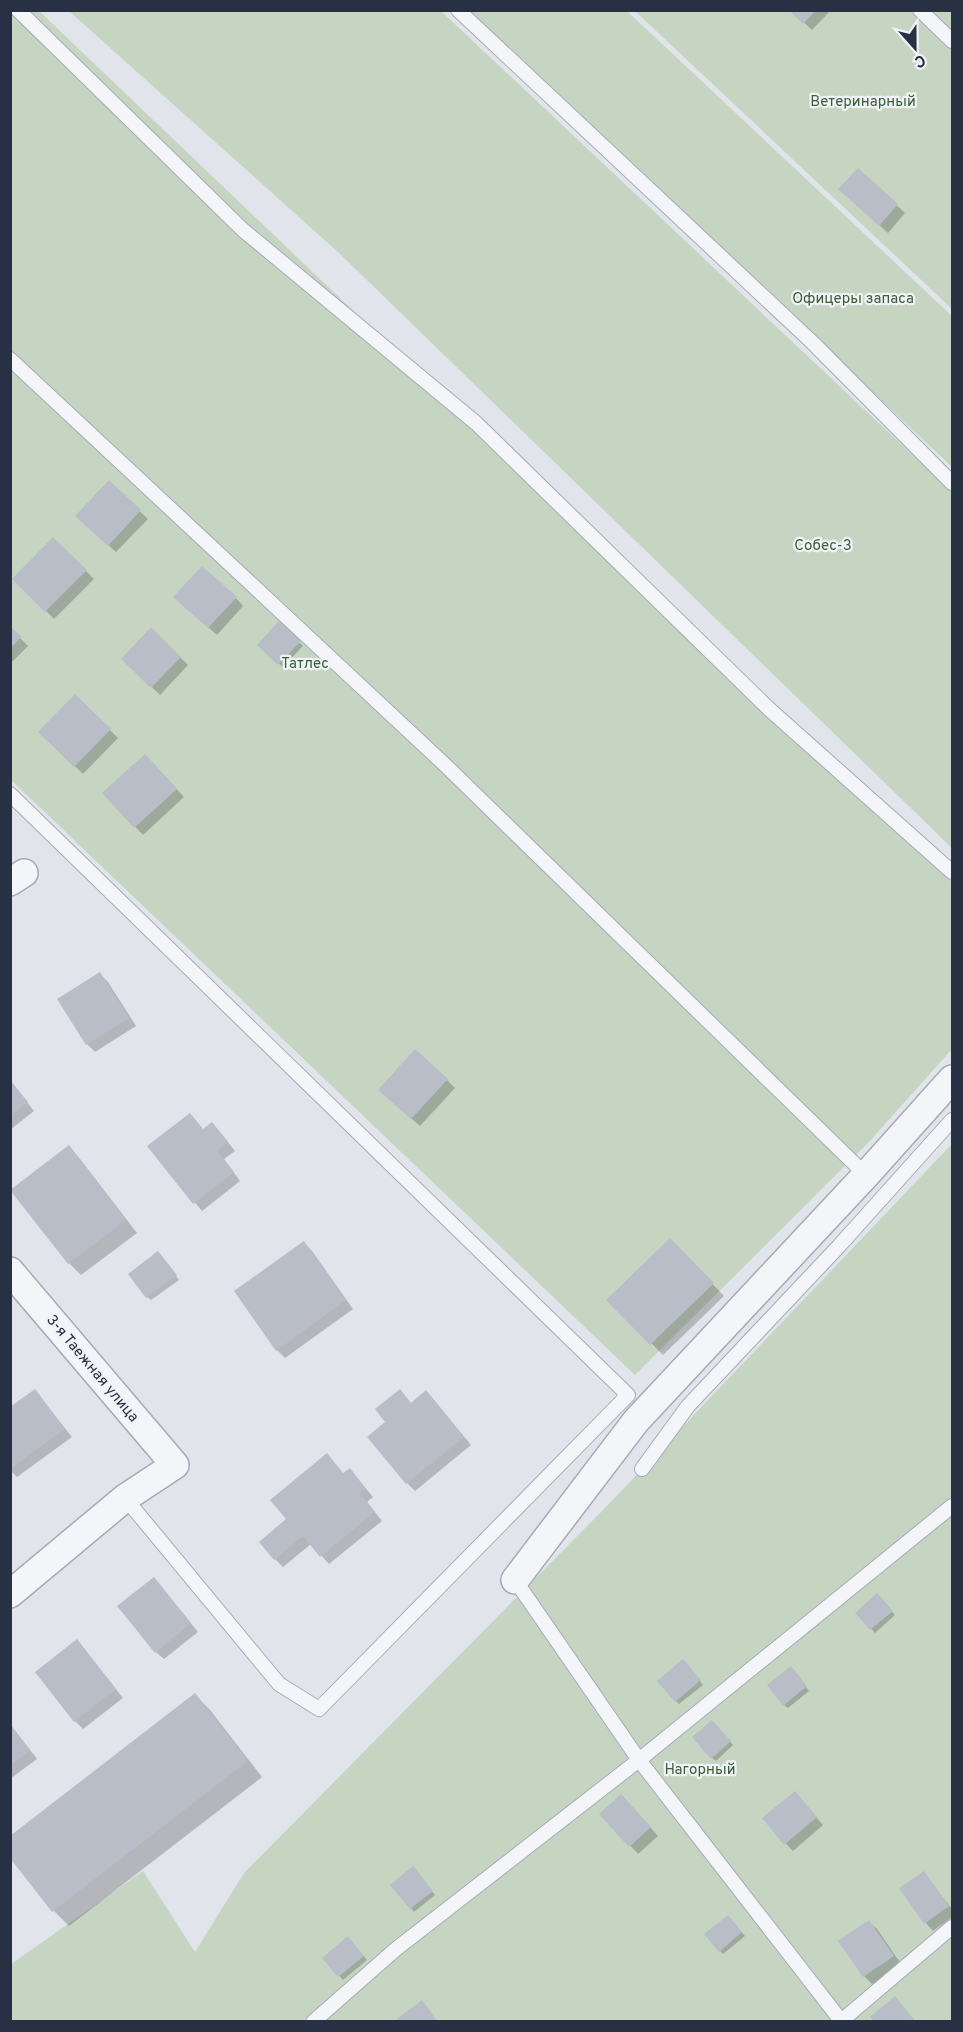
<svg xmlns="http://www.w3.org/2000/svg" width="963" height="2032" font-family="Overpass,sans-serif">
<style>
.green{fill:#c5d5c2}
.shadow{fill:#0003}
.building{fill:#b8bdc8}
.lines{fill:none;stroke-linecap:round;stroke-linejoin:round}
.service-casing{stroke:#a6aab5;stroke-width:16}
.minor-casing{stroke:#a6aab5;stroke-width:30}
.service{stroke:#f4f5f9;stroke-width:14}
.minor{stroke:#f4f5f9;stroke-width:27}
.labels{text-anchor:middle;stroke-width:4.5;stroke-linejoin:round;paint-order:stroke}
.park-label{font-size:15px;fill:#396035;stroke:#f1f3f8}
.street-label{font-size:15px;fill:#283043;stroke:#f1f3f8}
</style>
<rect width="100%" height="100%" fill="#e1e4eb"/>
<g class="green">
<polygon points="10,11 39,11 952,882 952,1049 869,1142 635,1375 11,780"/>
<polygon points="69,11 441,11 952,492 952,848 339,253"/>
<polygon points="469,11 627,11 952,316 952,467"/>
<polygon points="635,11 952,11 952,309"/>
<polygon points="952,1144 952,2021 11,2021 10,1965 143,1871 195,1952 244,1873 606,1507"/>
</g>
<g class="shadow">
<polygon points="791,10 831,10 812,30"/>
<polygon points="858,170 905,213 888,233 848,197"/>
<polygon points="109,482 148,519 116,552 85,524"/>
<polygon points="53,539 94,579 54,619 14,579"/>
<polygon points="236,598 243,606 217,635 183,605"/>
<polygon points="280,624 303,646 283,667 259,645"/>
<polygon points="10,628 28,646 10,664"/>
<polygon points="151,629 188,665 160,695 123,659"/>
<polygon points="75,696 118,738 83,774 40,732"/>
<polygon points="153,763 184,797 143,835 104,793"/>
<polygon points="100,974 108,982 136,1026 95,1052 87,1044"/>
<polygon points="10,1080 34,1111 10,1130"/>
<polygon points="447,1080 455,1088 420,1126 388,1098"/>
<polygon points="204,1130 220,1132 235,1151 224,1159 240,1181 202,1211 149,1146"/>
<polygon points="69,1147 80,1159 137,1233 81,1275 69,1263 13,1190"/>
<polygon points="670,1240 724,1296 663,1355 609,1300"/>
<polygon points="304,1243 312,1251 353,1309 285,1358 277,1350"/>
<polygon points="162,1257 179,1280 151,1300 147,1297"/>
<polygon points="35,1391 72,1437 17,1477 10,1470 10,1409"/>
<polygon points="434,1400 471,1445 415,1491 407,1483 412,1404"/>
<polygon points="344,1475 357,1478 373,1497 367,1502 382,1521 329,1564 311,1544 283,1567 275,1559"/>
<polygon points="161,1587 198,1632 164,1659 156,1652"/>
<polygon points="877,1595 895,1615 875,1633 857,1613"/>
<polygon points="77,1641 123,1698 83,1729 75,1721"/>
<polygon points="687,1665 703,1685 679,1704 676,1701"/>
<polygon points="794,1672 809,1691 788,1708 784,1705"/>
<polygon points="195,1695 210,1710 262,1777 69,1926 54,1911"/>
<polygon points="712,1722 733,1745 716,1761 712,1758"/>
<polygon points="10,1724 37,1759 10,1779"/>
<polygon points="802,1801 823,1825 793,1851 786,1844"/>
<polygon points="629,1804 658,1836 638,1854 602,1814"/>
<polygon points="416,1872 435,1895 414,1912 411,1908"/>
<polygon points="923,1872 952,1909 952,1917 933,1931 926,1923"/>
<polygon points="731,1920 745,1936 723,1954 720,1951"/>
<polygon points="869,1922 877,1929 901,1964 872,1984 864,1976"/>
<polygon points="352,1942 367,1960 343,1980 324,1958"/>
</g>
<g class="building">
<polygon points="789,10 816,10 803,24"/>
<polygon points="858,168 898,204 879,226 838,189"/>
<polygon points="109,480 141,510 108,546 75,516"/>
<polygon points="53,537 87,570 45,612 12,579"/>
<polygon points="202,566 237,597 208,628 173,597"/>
<polygon points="279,621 301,641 278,665 257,645"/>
<polygon points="10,626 22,637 10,648"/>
<polygon points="151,627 181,657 151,688 121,659"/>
<polygon points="75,694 111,729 74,767 38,732"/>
<polygon points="145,754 177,789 134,828 102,793"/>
<polygon points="100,972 129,1018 86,1045 57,999"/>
<polygon points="415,1049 448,1079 411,1119 378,1090"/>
<polygon points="10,1080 28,1102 10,1116"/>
<polygon points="190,1113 203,1129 212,1122 228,1142 217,1151 234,1172 193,1204 147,1146"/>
<polygon points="69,1145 126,1220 68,1264 10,1190"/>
<polygon points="670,1238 714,1283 650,1345 606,1300"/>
<polygon points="304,1241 346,1300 276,1351 234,1291"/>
<polygon points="158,1251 177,1275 146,1298 128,1274"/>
<polygon points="35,1389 65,1429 10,1469 10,1407"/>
<polygon points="400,1389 411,1403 426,1390 464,1437 406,1484 367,1437 385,1422 375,1409"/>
<polygon points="327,1453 343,1473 350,1468 366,1489 360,1493 375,1512 320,1557 303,1536 274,1560 259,1542 286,1519 270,1500"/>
<polygon points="154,1577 191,1623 155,1653 117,1606"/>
<polygon points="877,1593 893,1611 870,1630 855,1613"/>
<polygon points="77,1639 116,1689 74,1722 35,1672"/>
<polygon points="683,1659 701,1680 675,1702 657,1681"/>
<polygon points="791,1666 807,1686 783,1706 767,1685"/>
<polygon points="195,1693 248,1761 52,1912 10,1858 10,1836"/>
<polygon points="712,1720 731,1741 711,1759 692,1737"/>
<polygon points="10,1725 30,1750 10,1766"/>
<polygon points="795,1791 817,1817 784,1845 762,1818"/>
<polygon points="621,1794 651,1827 629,1847 599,1814"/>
<polygon points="413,1866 433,1891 410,1909 390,1885"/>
<polygon points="924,1871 949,1906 924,1924 899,1888"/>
<polygon points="728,1915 742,1932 719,1952 704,1934"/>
<polygon points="869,1920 894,1956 863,1977 838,1941"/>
<polygon points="348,1936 364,1956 338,1977 322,1958"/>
<polygon points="895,1996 916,2022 874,2022 870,2017"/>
<polygon points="422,2000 438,2022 393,2022"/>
</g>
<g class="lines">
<defs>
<g id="service">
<polyline points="18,10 243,230 476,423 768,708 952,872"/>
<polyline points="458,10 813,343 952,483"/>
<polyline points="920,10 952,41"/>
<polyline points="10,359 442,762 866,1175"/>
<polyline points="10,794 628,1395 319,1709 279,1684 125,1498"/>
<polyline points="642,1469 688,1406 839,1246 952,1120"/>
<polyline points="515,1580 639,1760 842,2022"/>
<polyline points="313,2022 396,1949 639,1760 952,1506"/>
<polyline points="840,2022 952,1927"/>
</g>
<g id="minor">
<polyline points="10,882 24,873"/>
<polyline points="10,1271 175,1465 125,1498 10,1594"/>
<polyline points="515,1580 636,1421 866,1175 952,1079"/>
</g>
</defs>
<use href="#service" class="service-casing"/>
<use href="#minor" class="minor-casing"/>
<use href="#service" class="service"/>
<use href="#minor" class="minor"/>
</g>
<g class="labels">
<g class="park-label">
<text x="863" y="106">Ветеринарный</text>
<text x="853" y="303">Офицеры запаса</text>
<text x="823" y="550">Собес-3</text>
<text x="305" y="668">Татлес</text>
<text x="700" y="1774">Нагорный</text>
</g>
<g class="street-label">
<text transform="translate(93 1368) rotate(50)" y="5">3-я Таежная улица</text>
</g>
</g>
<rect width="963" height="2032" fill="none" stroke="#283043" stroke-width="24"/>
<g transform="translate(915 48) rotate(159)" stroke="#f1f3f8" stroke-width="4.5" paint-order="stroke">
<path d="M0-4.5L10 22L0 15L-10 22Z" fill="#283043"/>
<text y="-9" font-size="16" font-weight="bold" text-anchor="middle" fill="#283043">С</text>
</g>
</svg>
